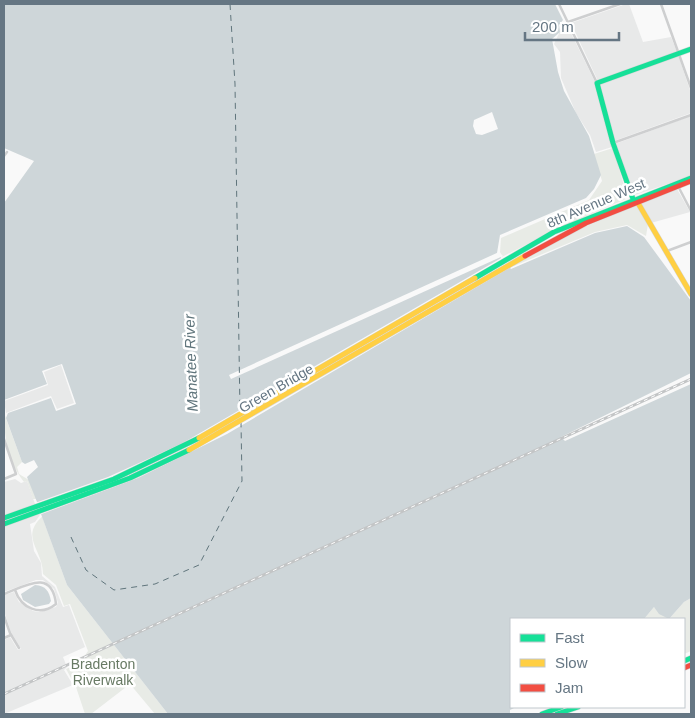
<svg xmlns="http://www.w3.org/2000/svg" width="695" height="718" font-family="Helvetica,sans-serif">
<style>
.built{fill:#e8e9e9}
.green{fill:#e8ebe6}
.water{fill:#ced6d9}
.pier{fill:#f9f9f9}
.lines{fill:none;stroke-linecap:round;stroke-linejoin:round}
.ferry{stroke:#60757c;stroke-width:1;stroke-dasharray:6 5;stroke-linecap:butt}
.fast-casing{stroke:#d5d6d7;stroke-width:6}
.slow-casing{stroke:#d5d6d7;stroke-width:6}
.jam-casing{stroke:#d5d6d7;stroke-width:6}
.street{stroke:#cecfd0;stroke-width:2.5}
.fast{stroke:#16e098;stroke-width:5}
.slow{stroke:#ffcf43;stroke-width:5}
.jam{stroke:#f24e42;stroke-width:5}
.rail-casing{stroke:#c3c5c6;stroke-width:3}
.rail{stroke:#fff;stroke-width:1;stroke-dasharray:4;stroke-linecap:butt}
.labels{text-anchor:middle;stroke-width:5;stroke-linejoin:round;paint-order:stroke}
.street-label{font-size:14px;fill:#657683;stroke:#fff}
.park-label{font-size:14px;fill:#687a64;stroke:#fff}
.water-label{font-size:15px;font-style:italic;fill:#60757c;stroke:#fff}
</style>
<rect width="100%" height="100%" fill="#f9f9f9"/>
<g class="built">
<polygon points="626,4 629,4 643,42 671,37 677,52 598,81 571,23"/>
<polygon points="564,23 566,23 596,84 612,147 596,152 590,135 576,113 561,78 560,52 554,44"/>
<polygon points="678,55 691,93 691,113 614,141 599,84"/>
<polygon points="691,116 691,176 635,195 626,177 615,144"/>
<polygon points="677,189 690,212 651,223 640,203"/>
<polygon points="61,365 74,403 57,409 51,396 6,413 4,401 48,385 44,372"/>
<polygon points="15,479 21,483 27,481 35,504 4,516 4,482"/>
<polygon points="42,512 35,522 30,524 34,551 41,563 42,576 55,587 63,607 69,605 85,647 63,657 67,667 64,670 73,685 4,714 4,640 10,637 18,650 21,649 11,632 4,611 4,595 14,592 19,602 33,611 39,612 56,607 58,603 54,589 43,580 36,580 4,592 4,525"/>
</g>
<g class="green">
<polygon points="613,148 627,196 626,199 558,228 502,257 500,252 501,238 589,200 602,181 594,154"/>
<polygon points="637,205 648,224 646,236 627,225 595,232 514,266 513,264 556,239"/>
<path d="M4,413L22,462L17,467L19,474L29,480L35,496L46,497L51,513L43,519L67,585L168,714H155L130,684L91,714H85L76,687L66,669L80,663L88,651L70,604L64,606L56,585L43,574C43,548 17,537 46,513L42,499H33L27,481L24,482C8,461 4,438 4,413Z"/>
<polygon points="691,598 691,651 684,654 684,619 644,619 654,607 669,619 684,602"/>
</g>
<g class="water">
<polygon points="4,4 555,4 563,20 559,25 560,32 552,39 558,72 564,91 589,136 601,175 594,189 586,198 500,235 497,253 511,269 595,233 627,226 644,237 691,301 691,373 561,437 565,441 691,384 691,598 684,602 669,619 659,614 654,607 644,619 511,619 511,707 516,707 510,710 510,714 168,714 67,585 41,514 41,502 37,502 27,477 38,467 34,460 25,464 22,462 6,418 8,413 51,398 56,411 76,404 62,364 42,371 47,384 4,400 4,203 34,161 4,148"/>
<path d="M35,585C46,586 49,591 51,601L49,604L35,607L23,600L21,594Z"/>
</g>
<g class="pier">
<polygon points="492,112 498,129 482,135 476,134 473,126 474,120"/>
<polygon points="499,252 503,256 231,379 229,375"/>
<polygon points="503,257 511,266 516,264 227,434 138,478 39,515 42,511 39,504 35,503 108,477 181,444"/>
</g>
<g class="lines">
<g class="ferry">
<polyline points="230,4 235,84 240,413"/>
<polyline points="71,537 86,570 114,590 155,584 199,565 242,481 241,422"/>
</g>
<defs>
<g id="fast">
<polyline points="633,199 613,143 597,83 691,49"/>
<polyline points="475,278 554,232 691,178"/>
<polyline points="4,518 114,479 199,438"/>
<polyline points="4,524 130,478 189,450"/>
<polyline points="684,661 691,658"/>
<polyline points="542,714 561,707"/>
<polyline points="557,714 578,707"/>
</g>
<g id="slow">
<polyline points="638,203 691,294"/>
<polyline points="199,438 475,278"/>
<polyline points="189,450 525,256"/>
</g>
<g id="jam">
<polyline points="525,256 586,223 691,181"/>
<polyline points="684,668 691,665"/>
</g>
</defs>
<use href="#fast" class="fast-casing"/>
<use href="#slow" class="slow-casing"/>
<use href="#jam" class="jam-casing"/>
<g class="street">
<polyline points="559,4 597,83"/>
<polyline points="661,4 691,88"/>
<polyline points="568,22 620,4"/>
<polyline points="613,143 691,115"/>
<polyline points="4,156 7,152"/>
<polyline points="678,186 691,211"/>
<polyline points="667,251 691,242"/>
<polyline points="4,439 16,474 4,479"/>
<path d="M4,594C25,586 52,568 56,604C40,617 21,608 15,590"/>
<polyline points="4,616 10,633 19,648"/>
<polyline points="4,638 11,635"/>
</g>
<use href="#fast" class="fast"/>
<use href="#slow" class="slow"/>
<use href="#jam" class="jam"/>
<defs>
<polyline id="rail" points="4,694 691,379"/>
</defs>
<use href="#rail" class="rail-casing"/>
<use href="#rail" class="rail"/>
</g>
<g class="labels">
<g class="street-label">
<text transform="translate(596 203) rotate(-23)" y="5">8th Avenue West</text>
<text transform="translate(276 388) rotate(-30)" y="5">Green Bridge</text>
</g>
<g class="park-label">
<text x="103" y="669">Bradenton<tspan x="103" dy="16">Riverwalk</tspan></text>
</g>
<g class="water-label">
<text transform="translate(191 363) rotate(-92)" y="5">Manatee River</text>
</g>
</g>
<rect width="695" height="718" fill="none" stroke="#657683" stroke-width="10"/>
<rect x="510" y="618" width="175" height="90" fill="#ffffff" stroke="#c1c8cd"/>
<rect x="520" y="634" width="25" height="8" fill="#16e098" stroke="#c1c8cd"/>
<text x="555" y="643" font-size="15" fill="#657683">Fast</text>
<rect x="520" y="659" width="25" height="8" fill="#ffcf43" stroke="#c1c8cd"/>
<text x="555" y="668" font-size="15" fill="#657683">Slow</text>
<rect x="520" y="684" width="25" height="8" fill="#f24e42" stroke="#c1c8cd"/>
<text x="555" y="693" font-size="15" fill="#657683">Jam</text>
<path d="M525 32v8h94v-8" fill="none" stroke="#657683" stroke-width="2.5"/>
<text x="532" y="32" font-size="15" fill="#657683" stroke="#ffffff" stroke-width="4" paint-order="stroke">200 m</text>
</svg>
